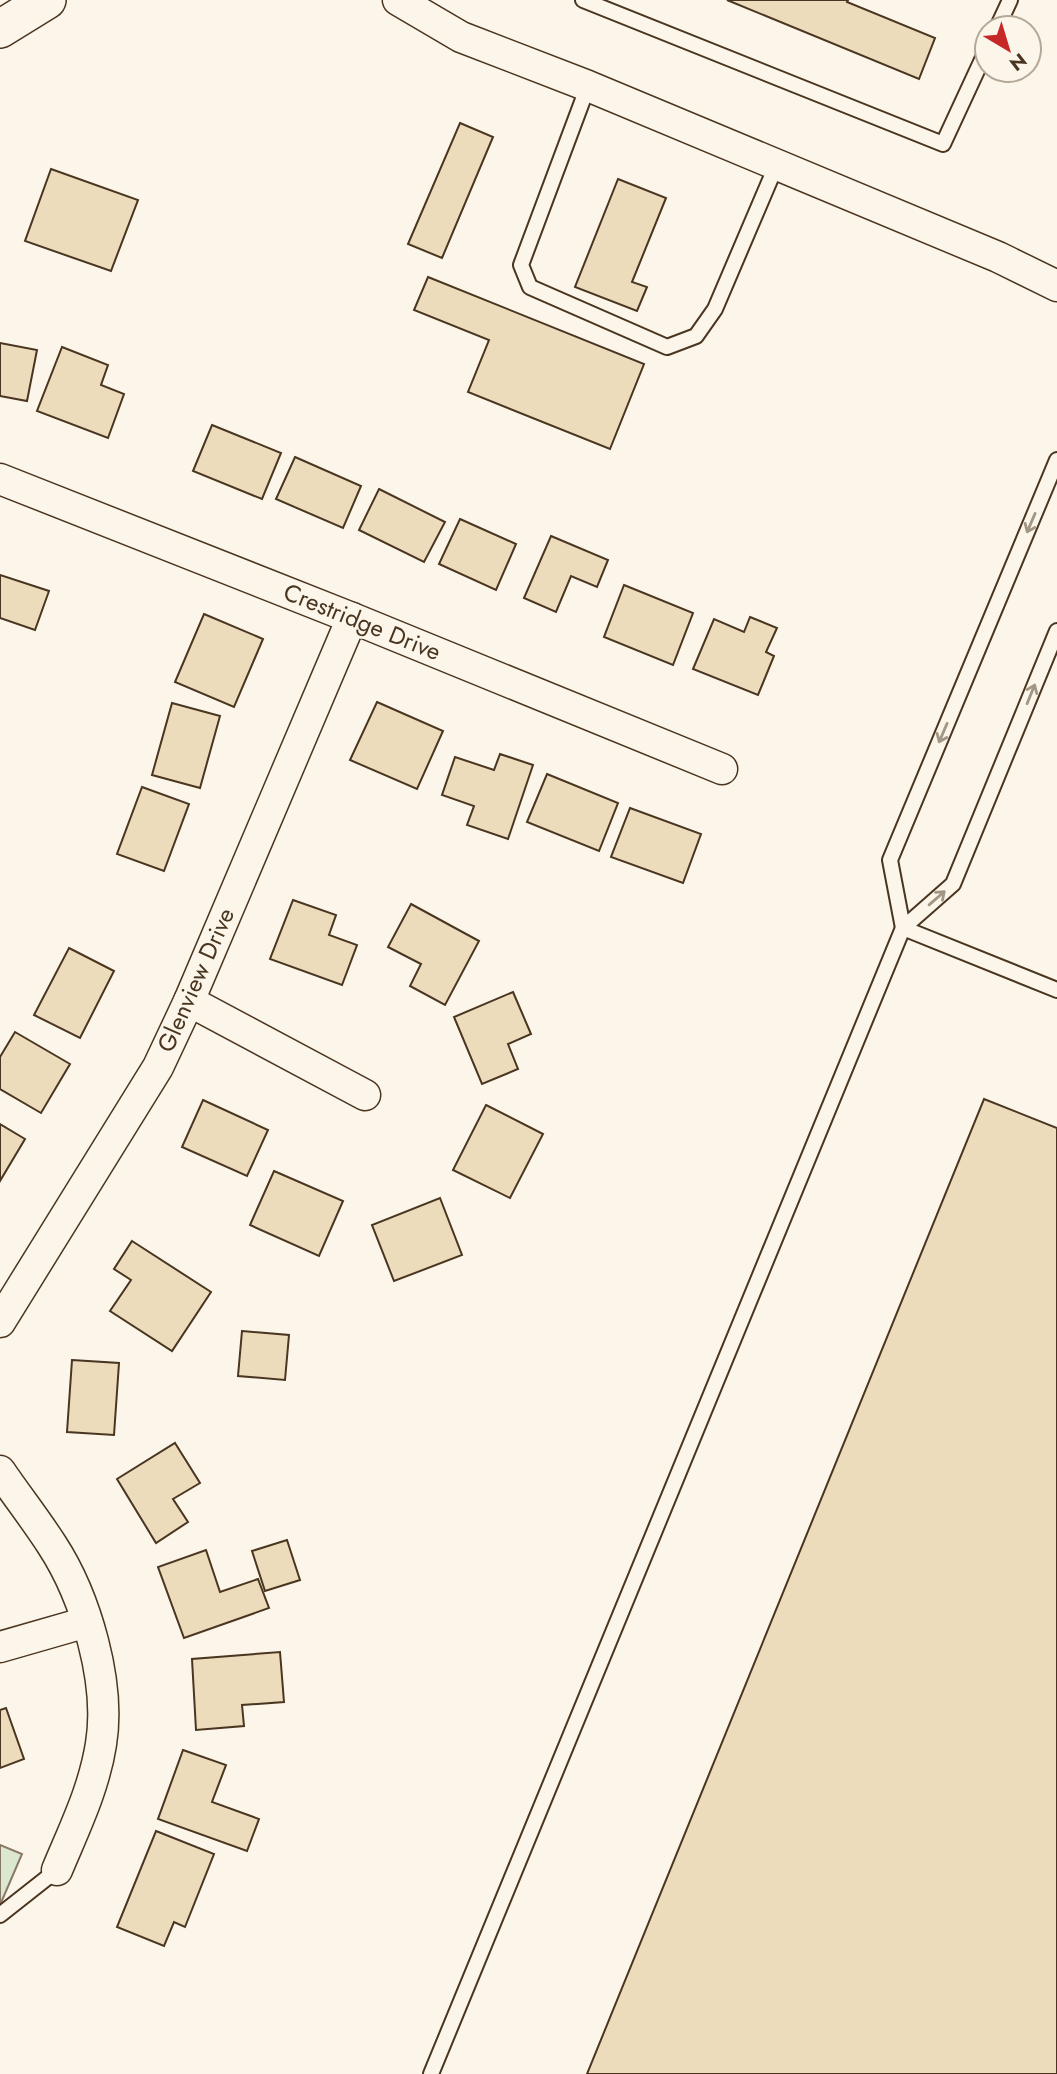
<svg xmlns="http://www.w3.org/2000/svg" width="1057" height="2074" font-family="Jost,sans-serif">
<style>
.green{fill:#dce7d0;stroke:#887966;stroke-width:2}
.building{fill:#ecdcbc;stroke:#4a3520;stroke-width:2}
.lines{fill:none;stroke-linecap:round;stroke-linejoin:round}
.service-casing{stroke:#4a3520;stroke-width:18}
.minor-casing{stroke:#4a3520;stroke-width:33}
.tertiary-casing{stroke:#4a3520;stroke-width:40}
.service{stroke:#fbf6e9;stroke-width:14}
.minor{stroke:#fbf6e9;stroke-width:30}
.tertiary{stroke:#fbf6e9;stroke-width:37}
.oneway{stroke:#a29684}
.labels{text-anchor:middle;stroke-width:5;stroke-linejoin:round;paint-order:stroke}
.street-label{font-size:24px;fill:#4a3520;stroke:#fbf6e9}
</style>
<rect width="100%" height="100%" fill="#fbf6e9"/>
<polygon class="green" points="0,1845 22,1854 0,1905"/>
<g class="building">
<polygon points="727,0 848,0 847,2 935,38 919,79"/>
<polygon points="460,123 493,137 442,258 408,244"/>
<polygon points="51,169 138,200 111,271 25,241"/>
<polygon points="618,179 666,198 632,282 647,287 637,311 575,287"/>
<polygon points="428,277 644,364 610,449 468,392 489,340 414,310"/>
<polygon points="0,343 37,350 27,401 0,396"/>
<polygon points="62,347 108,365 101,385 124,394 108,438 37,411"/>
<polygon points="212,425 281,453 262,499 193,471"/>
<polygon points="295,457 361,486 343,528 276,499"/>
<polygon points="379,489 445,522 424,562 359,530"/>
<polygon points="460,519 516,544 496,590 439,564"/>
<polygon points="551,536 608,560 597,587 571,576 556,612 524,598"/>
<polygon points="0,575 49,591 35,630 0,618"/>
<polygon points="624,585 693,613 673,665 604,637"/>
<polygon points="204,614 263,639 234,707 175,682"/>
<polygon points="750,617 777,628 766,652 774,656 758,695 693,669 714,619 744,632"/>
<polygon points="377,702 443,731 417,789 350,760"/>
<polygon points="172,703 220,716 200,788 152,775"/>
<polygon points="500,754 533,765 508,839 467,825 474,806 442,795 455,757 494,770"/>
<polygon points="547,774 618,803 599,851 527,822"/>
<polygon points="142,787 189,804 164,871 117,854"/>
<polygon points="630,808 701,834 683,883 611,857"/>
<polygon points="293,900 336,915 329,935 357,945 342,985 270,959"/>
<polygon points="411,904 479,941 445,1005 410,986 421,964 388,947"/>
<polygon points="69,948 114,971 80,1038 34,1015"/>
<polygon points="513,992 531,1034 508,1044 518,1069 482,1084 454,1017"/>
<polygon points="15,1032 70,1064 41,1113 0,1089 0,1057"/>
<polygon points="984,1099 1057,1128 1057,2074 587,2074"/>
<polygon points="203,1100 268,1130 247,1176 182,1147"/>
<polygon points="486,1105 543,1134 510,1198 453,1170"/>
<polygon points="0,1124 25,1139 0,1181"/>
<polygon points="274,1171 343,1201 319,1256 250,1225"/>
<polygon points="440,1198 462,1255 394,1281 372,1225"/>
<polygon points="132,1241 211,1292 172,1351 110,1311 131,1280 114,1269"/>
<polygon points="242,1331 289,1335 285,1380 238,1376"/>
<polygon points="72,1360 119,1363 114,1435 67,1432"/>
<polygon points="175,1443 200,1483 173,1499 188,1522 156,1543 117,1479"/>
<polygon points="287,1540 300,1580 265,1591 252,1551"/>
<polygon points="206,1550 220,1592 258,1579 269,1608 184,1638 158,1567"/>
<polygon points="280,1652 284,1702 242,1705 244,1726 196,1730 192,1659"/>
<polygon points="6,1708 24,1759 0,1768 0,1710"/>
<polygon points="183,1750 226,1765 212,1802 259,1819 247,1851 158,1819"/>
<polygon points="156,1831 214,1854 185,1927 174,1922 164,1946 117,1927"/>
</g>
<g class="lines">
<defs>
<g id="service">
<polyline points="583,0 943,144 987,49"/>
<polyline points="997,28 1010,0"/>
<polyline points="588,86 521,265 530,287 667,347 696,336 715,309 776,166"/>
<polyline points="1057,460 890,860 903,928 953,884 1057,631"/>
<polyline points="0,1915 57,1870"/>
<polyline points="431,2074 903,928 1057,990"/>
</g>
<g id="minor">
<polyline points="398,0 461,37 588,86 998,257 1057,286"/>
<polyline points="0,479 352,618 722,769"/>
<polyline points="189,1001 365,1095"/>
<polyline points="0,1322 158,1067 189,1001 352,618"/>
<path d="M0,1471C17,1496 36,1520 52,1545C86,1597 111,1683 101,1744C94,1789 74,1829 57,1870"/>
<polyline points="0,1647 87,1622"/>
</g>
<polyline id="tertiary" points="0,29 47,0"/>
</defs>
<use href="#service" class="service-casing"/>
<use href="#minor" class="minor-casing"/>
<use href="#tertiary" class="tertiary-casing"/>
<use href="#service" class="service"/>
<use href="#minor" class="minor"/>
<use href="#tertiary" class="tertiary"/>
</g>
<defs><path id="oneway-shaft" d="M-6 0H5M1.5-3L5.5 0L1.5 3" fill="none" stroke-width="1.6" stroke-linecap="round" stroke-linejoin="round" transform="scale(1.75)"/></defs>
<g class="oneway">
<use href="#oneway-shaft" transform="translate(1031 523) rotate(113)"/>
<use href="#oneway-shaft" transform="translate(1031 694) rotate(-68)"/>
<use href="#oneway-shaft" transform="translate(943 733) rotate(113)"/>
<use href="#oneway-shaft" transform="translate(937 898) rotate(-41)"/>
</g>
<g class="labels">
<g class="street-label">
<text transform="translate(362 622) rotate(22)" y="8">Crestridge Drive</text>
<text transform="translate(196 980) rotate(-66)" y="8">Glenview Drive</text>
</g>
</g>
<g transform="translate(1008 49) rotate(142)"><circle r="33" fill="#fbf6e9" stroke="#b4a999" stroke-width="2"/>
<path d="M0-5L12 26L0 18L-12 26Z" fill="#c62828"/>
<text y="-10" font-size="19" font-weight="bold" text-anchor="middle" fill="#4a3520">N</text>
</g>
</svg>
